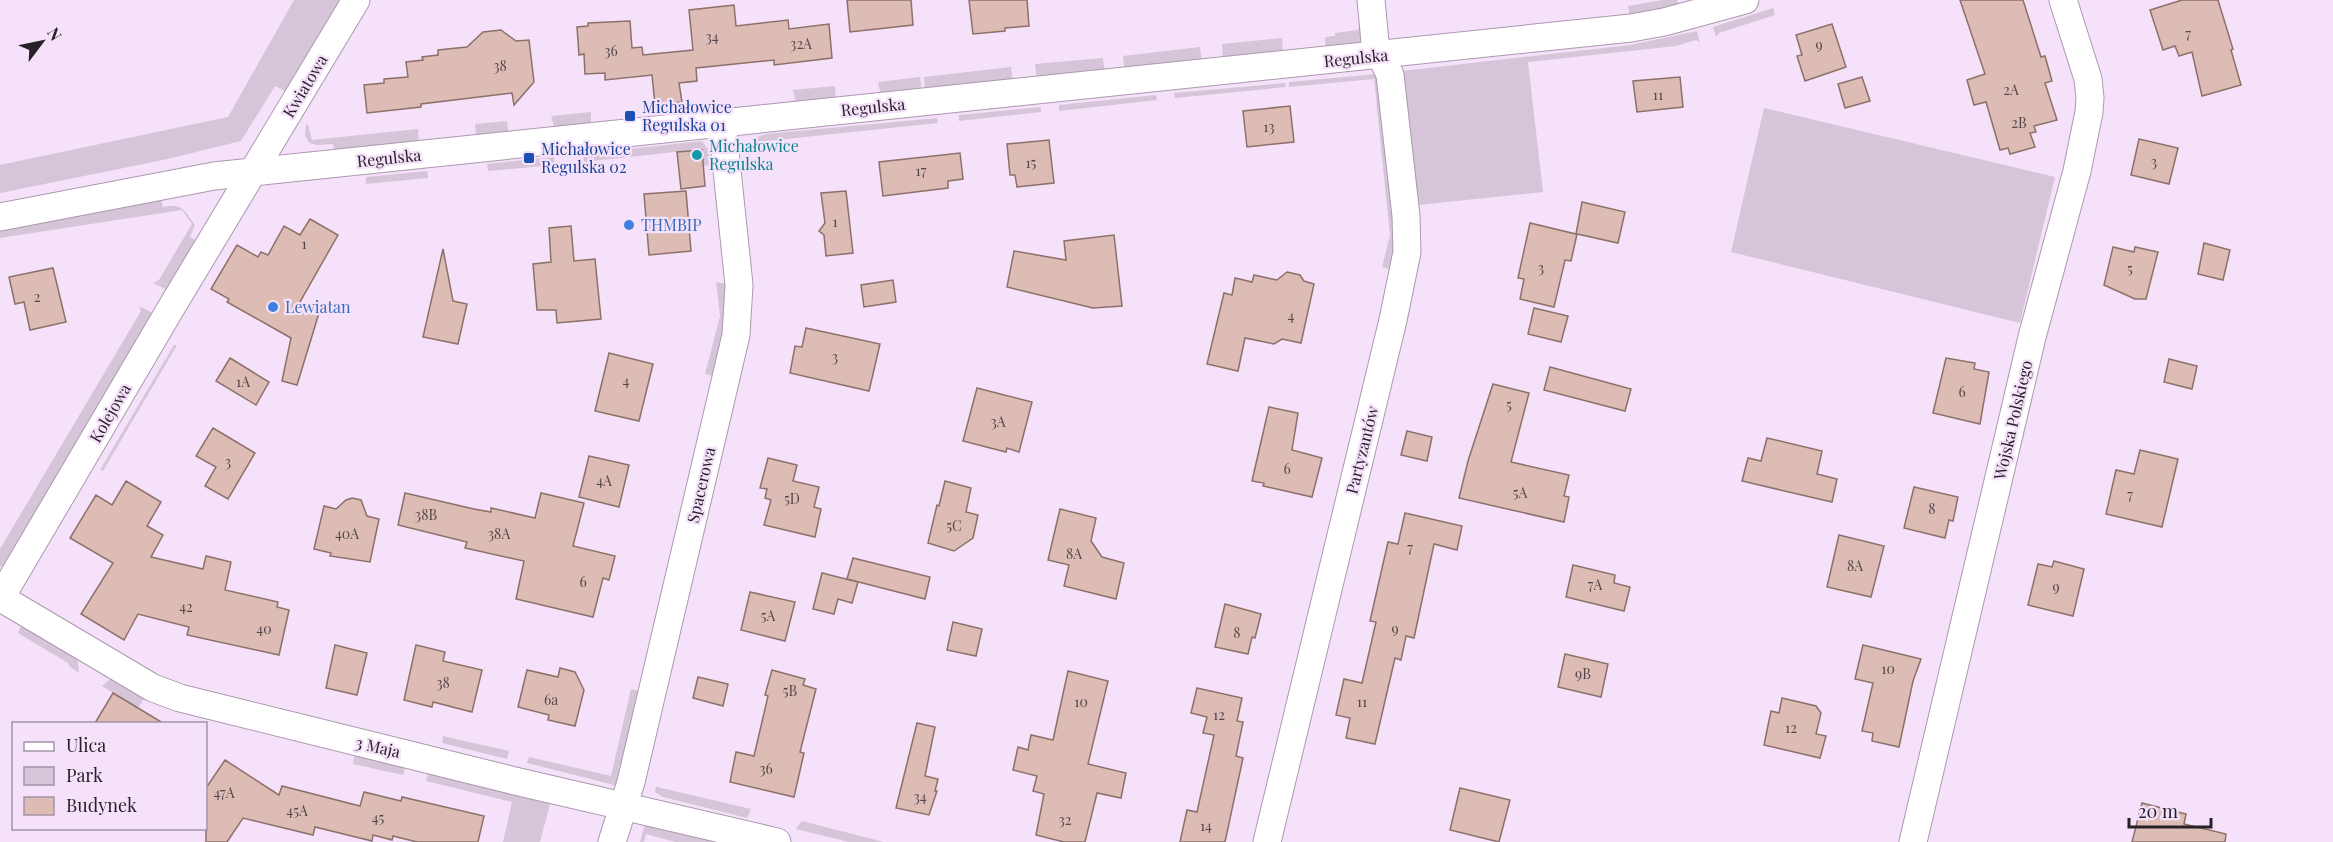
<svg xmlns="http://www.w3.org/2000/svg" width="2333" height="842" font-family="'Playfair Display',serif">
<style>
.green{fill:#d6c4d9}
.building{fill:#dcbcb4;stroke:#8d7069;stroke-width:1.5}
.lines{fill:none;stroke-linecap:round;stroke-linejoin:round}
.minor-casing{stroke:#ac98af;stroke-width:29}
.minor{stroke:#fff;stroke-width:27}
.transit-dot{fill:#1a4fb4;stroke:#f5e1f9;stroke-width:2}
.culture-dot{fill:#0f9aa8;stroke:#f5e1f9;stroke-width:2}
.shop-dot{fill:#3f7fe0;stroke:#f5e1f9;stroke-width:2}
.labels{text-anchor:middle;stroke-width:4.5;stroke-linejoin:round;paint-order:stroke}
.number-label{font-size:14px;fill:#54474c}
.street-label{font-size:16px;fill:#272029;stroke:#f5e1f9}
.transit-label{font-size:16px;fill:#164399;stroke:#f5e1f9;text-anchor:start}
.culture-label{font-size:16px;fill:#0d838f;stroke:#f5e1f9;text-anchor:start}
.shop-label{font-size:16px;fill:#366cbe;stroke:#f5e1f9;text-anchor:start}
</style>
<rect width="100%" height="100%" fill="#f5e1f9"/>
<g class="green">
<polygon points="294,0 342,0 287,92 275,86 241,141 163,160 0,193 0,165 228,117"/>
<polygon points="1663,0 1677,0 1679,5 1630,17 1628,6"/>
<polygon points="1773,8 1775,15 1719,33 1716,37 1713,27"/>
<polygon points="1362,14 1362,38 1357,45 1326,51 1325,37 1335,36 1335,33 1358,30"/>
<polygon points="1697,31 1700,42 1696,40 1676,46 1528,62 1543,192 1418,205 1402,71 1630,45"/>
<polygon points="1282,38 1283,52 1223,57 1222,44"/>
<polygon points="1200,47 1202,63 1124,68 1123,56"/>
<polygon points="1103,58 1105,73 1037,78 1035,64"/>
<polygon points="1011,67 1013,82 925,91 924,77"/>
<polygon points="1377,74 1398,237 1391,269 1382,267 1390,235 1374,79 1289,87 1289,82"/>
<polygon points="920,77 922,91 881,96 878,82"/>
<polygon points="1285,83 1286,87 1175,98 1174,93"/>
<polygon points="835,86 836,100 796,104 793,90"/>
<polygon points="1156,95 1157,100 1059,111 1059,105"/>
<polygon points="1041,107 1041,112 959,121 959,115"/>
<polygon points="1764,108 2055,177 2020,323 1731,252"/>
<polygon points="591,112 591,126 555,130 551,116"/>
<polygon points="937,118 938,123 749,143 757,137 766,134"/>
<polygon points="507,121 509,135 478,138 476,135 475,124"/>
<polygon points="306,124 308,125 312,140 418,129 419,144 335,153 333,144 317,145 309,143 305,135"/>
<polygon points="702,141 709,151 713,164 704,166 702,149 584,162 583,154"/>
<polygon points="554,157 555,165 488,171 487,164"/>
<polygon points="427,171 428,178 366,184 366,177"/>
<path d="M161,198L163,207C183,203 184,210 195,225L190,237L198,241L171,286L165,289L153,283L159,280L192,224L182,210L0,238V229Z"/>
<polygon points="716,282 726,284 723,337 714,376 705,374 720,316"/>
<polygon points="139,306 151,312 152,318 4,565 0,567 0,549 141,311"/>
<polygon points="174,345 177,345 103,471 100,470"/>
<polygon points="22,624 77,656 79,673 70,667 68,663 18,633"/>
<polygon points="112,678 145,697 138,708 102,686"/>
<polygon points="631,689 640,691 622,766 619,766 619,768 622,770 619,780 614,785 527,763 529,757 611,776"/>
<polygon points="443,736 509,751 507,759 442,743"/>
<polygon points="355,752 406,764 403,775 353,764"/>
<polygon points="429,770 551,800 540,842 503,842 512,802 426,781"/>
<polygon points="656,786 657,787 751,809 747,818 663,797 655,792"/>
<polygon points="646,821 715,838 715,842 676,842 646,834 644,842 640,842"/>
<polygon points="802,821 884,842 849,842 796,829"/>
</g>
<g class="building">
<polygon points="847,0 911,0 913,25 850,32"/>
<polygon points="969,0 1027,0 1029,26 1005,28 1005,31 973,34"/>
<polygon points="1960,0 2023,0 2041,57 2045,56 2052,81 2045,83 2057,120 2034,126 2036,132 2030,133 2035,147 2010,154 2008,148 2000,150 1986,102 1974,105 1967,80 1985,74"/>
<polygon points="2182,0 2218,0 2233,49 2231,50 2241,85 2202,96 2192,52 2179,56 2175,46 2163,50 2150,10"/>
<polygon points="734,5 736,26 788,20 789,29 829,24 832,58 774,65 774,60 696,68 697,81 679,83 682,102 655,105 652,75 605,80 605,73 585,74 584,54 579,55 577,27 588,26 588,23 630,21 632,48 642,47 643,55 693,50 689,10"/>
<polygon points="1832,24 1846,67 1805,81 1797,56 1802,55 1796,35"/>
<polygon points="501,30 516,41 529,40 534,82 514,105 512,93 421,104 421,107 367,113 364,85 384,83 384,79 408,77 406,62 423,60 422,57 438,55 438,50 467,47 483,32"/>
<polygon points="1680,77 1683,107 1637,112 1633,81"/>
<polygon points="1862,77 1870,101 1845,108 1838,84"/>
<polygon points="1290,106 1294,142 1247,147 1243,111"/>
<polygon points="2139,139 2178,148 2169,184 2131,175"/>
<polygon points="1049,140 1054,183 1017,187 1015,175 1010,175 1007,144"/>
<polygon points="702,150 705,186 681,189 677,152"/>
<polygon points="960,153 963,179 948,181 948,188 883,196 879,162"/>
<polygon points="686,191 691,251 649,255 644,194"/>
<polygon points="846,191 853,253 826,256 824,235 819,231 825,223 821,193"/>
<polygon points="1582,202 1625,212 1618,243 1577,234 1571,261 1565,260 1554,307 1520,299 1524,279 1518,278 1530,223 1576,234"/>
<polygon points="310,219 338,235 300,302 319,313 297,385 282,381 291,338 227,302 229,299 211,289 237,245 258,257 261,252 268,255 284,226 300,235"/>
<polygon points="571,226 574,261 595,259 601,319 557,323 556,310 537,310 533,264 551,262 549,228"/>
<polygon points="1114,235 1122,306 1093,308 1007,287 1014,251 1066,260 1064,241"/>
<polygon points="2204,243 2230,250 2223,280 2198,274"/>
<polygon points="2113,247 2134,252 2135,247 2158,252 2146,299 2135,299 2104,285"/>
<polygon points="443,249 453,301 467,304 458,344 423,337"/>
<polygon points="53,268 66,322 30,330 24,302 15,304 9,277"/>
<polygon points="1287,272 1300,275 1304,281 1314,284 1301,343 1282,339 1274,344 1245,338 1238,371 1207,364 1224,293 1232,295 1235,278 1252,282 1254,275 1277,280"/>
<polygon points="893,280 896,302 864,307 861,285"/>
<polygon points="1534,308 1568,316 1561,342 1528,334"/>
<polygon points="806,328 880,344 869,391 790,373 795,346 802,347"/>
<polygon points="609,353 653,364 639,421 595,411"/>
<polygon points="230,358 269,382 256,405 216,381"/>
<polygon points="1946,358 1975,363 1974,369 1989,372 1980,424 1933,413"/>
<polygon points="2169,359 2197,366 2192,389 2164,382"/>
<polygon points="1550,367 1631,389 1625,411 1544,390"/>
<polygon points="1493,384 1529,393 1511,462 1569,475 1564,496 1569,497 1564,522 1459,498 1468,461"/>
<polygon points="977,388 1032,402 1019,452 1007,448 1006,452 963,441"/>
<polygon points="1269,407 1298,413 1292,450 1322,458 1312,497 1263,486 1264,483 1252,481"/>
<polygon points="213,428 255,453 228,499 205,486 216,467 196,456"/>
<polygon points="1407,431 1432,437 1427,461 1401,455"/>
<polygon points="1767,438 1822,451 1817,474 1837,479 1832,502 1742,481 1748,458 1761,461"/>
<polygon points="2140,450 2178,459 2162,527 2106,514 2116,470 2134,474"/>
<polygon points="589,456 629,465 619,507 579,497"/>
<polygon points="768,458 797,465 793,481 819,487 814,507 821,509 815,537 764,525 771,500 765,498 767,489 760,488"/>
<polygon points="126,481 161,502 147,526 163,535 151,557 203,569 206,556 231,562 225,590 278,602 277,607 289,610 279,655 187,635 189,627 138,614 124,640 81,614 113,563 70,538 96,495 112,505"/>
<polygon points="945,481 971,488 966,512 978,515 973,538 954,551 928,543 937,505 939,506"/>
<polygon points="1914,487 1958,497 1953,521 1949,520 1945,538 1904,528"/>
<polygon points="405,493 474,509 491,512 491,508 535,518 541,493 584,503 573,546 615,556 609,580 603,578 593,617 516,599 524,561 465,548 467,542 398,525"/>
<polygon points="352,498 361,500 367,516 379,519 370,562 330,556 331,553 314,549 324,506 336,509 346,500"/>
<polygon points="1060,509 1096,518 1091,541 1102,557 1124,563 1116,599 1064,586 1069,565 1048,560"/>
<polygon points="1405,513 1462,526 1457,550 1434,544 1414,638 1406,636 1401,660 1395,658 1375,744 1346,738 1350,718 1336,715 1344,679 1362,683 1376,622 1370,621 1388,542 1398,544"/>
<polygon points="1839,535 1884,546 1871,597 1827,587"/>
<polygon points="853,558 930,577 925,599 847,579"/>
<polygon points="2054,561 2084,569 2073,616 2028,605 2038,564 2052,567"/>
<polygon points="1573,565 1615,575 1614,583 1630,587 1624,611 1566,597"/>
<polygon points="822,573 858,582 852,603 838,599 834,614 813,609"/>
<polygon points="750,592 795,602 785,641 741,630"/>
<polygon points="1225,604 1261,614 1255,638 1252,637 1248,654 1215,647"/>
<polygon points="953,622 982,629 976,656 947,650"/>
<polygon points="335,645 367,653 357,695 326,688"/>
<polygon points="416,645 445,652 443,661 482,670 472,712 433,702 432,707 404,700"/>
<polygon points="1863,645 1921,659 1913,681 1899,747 1872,741 1873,733 1862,731 1873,683 1855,679"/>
<polygon points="1565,654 1608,664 1601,697 1558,687"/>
<polygon points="560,668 575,672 584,690 575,726 548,720 549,715 518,707 527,670 558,677"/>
<polygon points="772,670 805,679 803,685 816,689 800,752 804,753 794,797 730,782 736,752 754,756 768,696 765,695"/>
<polygon points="1068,671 1108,681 1088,764 1126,773 1121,798 1097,793 1085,842 1064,842 1036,835 1044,794 1033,791 1037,776 1013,770 1018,747 1028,750 1031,735 1053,740"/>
<polygon points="698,677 728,684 723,706 693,698"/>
<polygon points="1197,688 1242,698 1237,721 1243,722 1236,756 1243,758 1225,842 1180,842 1187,810 1197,812 1214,735 1203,733 1207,717 1191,713"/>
<polygon points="113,693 163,723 95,723"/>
<polygon points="1782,698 1816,706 1821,713 1816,734 1826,736 1820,758 1764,745 1771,711 1779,713"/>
<polygon points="917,723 935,727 925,776 938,779 935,791 937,791 929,815 896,808"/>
<polygon points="225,760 279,795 282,786 360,806 364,792 401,801 402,797 484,816 478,842 417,842 393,836 392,840 373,835 372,841 315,827 313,835 243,818 227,842 206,842 206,788"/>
<polygon points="1460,788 1510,800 1499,842 1450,830"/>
<polygon points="2142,803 2186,814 2184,824 2226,834 2225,842 2132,842"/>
</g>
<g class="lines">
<defs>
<g id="minor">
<polyline points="0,217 214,176 1631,28 1664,22 1745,0"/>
<polyline points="1,598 153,688 180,698 511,780 777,842"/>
<polyline points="0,599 171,308 356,0"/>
<polyline points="612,842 631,782 736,335 739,285 722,122"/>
<polyline points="1267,842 1393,320 1407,252 1406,216 1390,75 1375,42 1371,0"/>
<polyline points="1913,842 2032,337 2077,171 2089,112 2090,98 2088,79 2063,0"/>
</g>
</defs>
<use href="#minor" class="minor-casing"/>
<use href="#minor" class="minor"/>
</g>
<g class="transit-dot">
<rect x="624" y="110" width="12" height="12" rx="3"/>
<rect x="523" y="152" width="12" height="12" rx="3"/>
</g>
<circle class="culture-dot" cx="697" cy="155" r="6"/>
<g class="shop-dot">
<circle cx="629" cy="225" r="6"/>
<circle cx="273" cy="307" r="6"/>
</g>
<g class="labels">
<g class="number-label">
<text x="2188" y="39">7</text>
<text x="712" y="42">34</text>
<text x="801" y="49">32A</text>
<text x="1819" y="50">9</text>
<text x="611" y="56">36</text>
<text x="500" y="71">38</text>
<text x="2011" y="95">2A</text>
<text x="1658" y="100">11</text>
<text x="2019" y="128">2B</text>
<text x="1269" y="132">13</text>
<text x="2154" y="167">3</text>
<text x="1031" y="168">15</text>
<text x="921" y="176">17</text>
<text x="835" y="227">1</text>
<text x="304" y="249">1</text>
<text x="1541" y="273">3</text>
<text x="2130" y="274">5</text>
<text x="37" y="302">2</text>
<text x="1291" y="321">4</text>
<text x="835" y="362">3</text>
<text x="626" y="386">4</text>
<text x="243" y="387">1A</text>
<text x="1962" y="397">6</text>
<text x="1509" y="410">5</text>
<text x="998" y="427">3A</text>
<text x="228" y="467">3</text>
<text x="1287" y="474">6</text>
<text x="604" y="486">4A</text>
<text x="1520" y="498">5A</text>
<text x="2130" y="500">7</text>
<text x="792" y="504">5D</text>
<text x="1932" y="514">8</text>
<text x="426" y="520">38B</text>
<text x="954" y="531">5C</text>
<text x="347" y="539">40A</text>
<text x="499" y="539">38A</text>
<text x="1410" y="553">7</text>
<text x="1074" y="559">8A</text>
<text x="1855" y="571">8A</text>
<text x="583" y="587">6</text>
<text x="1595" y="590">7A</text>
<text x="2056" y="592">9</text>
<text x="186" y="612">42</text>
<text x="768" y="621">5A</text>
<text x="264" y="634">40</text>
<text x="1395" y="634">9</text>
<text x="1237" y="638">8</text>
<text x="1888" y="674">10</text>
<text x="1583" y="679">9B</text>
<text x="443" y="688">38</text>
<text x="790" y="696">5B</text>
<text x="551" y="705">6a</text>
<text x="1081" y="707">10</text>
<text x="1362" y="707">11</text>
<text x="1219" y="720">12</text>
<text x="1791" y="733">12</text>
<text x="766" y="774">36</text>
<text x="224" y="798">47A</text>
<text x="920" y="802">34</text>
<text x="297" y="816">45A</text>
<text x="378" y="823">45</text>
<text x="1065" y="825">32</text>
<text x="1206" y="831">14</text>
</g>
<g class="street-label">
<text transform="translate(1356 58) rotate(-6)" y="6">Regulska</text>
<text transform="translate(305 86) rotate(-59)" y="6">Kwiatowa</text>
<text transform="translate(873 107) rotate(-6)" y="6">Regulska</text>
<text transform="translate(389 158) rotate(-6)" y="6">Regulska</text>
<text transform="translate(110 413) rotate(-60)" y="6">Kolejowa</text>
<text transform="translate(2013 420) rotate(-77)" y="6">Wojska Polskiego</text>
<text transform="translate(1362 450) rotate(-76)" y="6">Partyzantów</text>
<text transform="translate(701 485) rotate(-77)" y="6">Spacerowa</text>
<text transform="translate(378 747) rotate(13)" y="6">3 Maja</text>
</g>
<g class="transit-label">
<text x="642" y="113">Michałowice<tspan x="642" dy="18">Regulska 01</tspan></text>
<text x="541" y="155">Michałowice<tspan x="541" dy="18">Regulska 02</tspan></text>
</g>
<g class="culture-label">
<text x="709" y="152">Michałowice<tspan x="709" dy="18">Regulska</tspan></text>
</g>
<g class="shop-label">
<text x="641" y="231">THMBIP</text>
<text x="285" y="313">Lewiatan</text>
</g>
</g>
<rect x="12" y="722" width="195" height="108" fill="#f5e1f9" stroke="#a394a6" stroke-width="1.5"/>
<rect x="24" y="742" width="30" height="9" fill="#ffffff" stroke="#a394a6" stroke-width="1.5"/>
<text x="66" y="752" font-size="18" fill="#272029">Ulica</text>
<rect x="24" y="767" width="30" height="18" fill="#d6c4d9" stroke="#a394a6" stroke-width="1.5"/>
<text x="66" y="782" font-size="18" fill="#272029">Park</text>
<rect x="24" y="797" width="30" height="18" fill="#dcbcb4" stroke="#a394a6" stroke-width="1.5"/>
<text x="66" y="812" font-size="18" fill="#272029">Budynek</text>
<g transform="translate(42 42) rotate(58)" stroke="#f5e1f9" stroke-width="4.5" paint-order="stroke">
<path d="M0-4.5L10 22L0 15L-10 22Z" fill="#272029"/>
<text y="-9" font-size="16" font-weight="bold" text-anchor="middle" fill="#272029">N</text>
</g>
<path d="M2129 818v9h82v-9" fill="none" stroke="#272029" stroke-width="3"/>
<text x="2138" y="818" font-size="18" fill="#272029" stroke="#f5e1f9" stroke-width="4.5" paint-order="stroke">20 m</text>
</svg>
